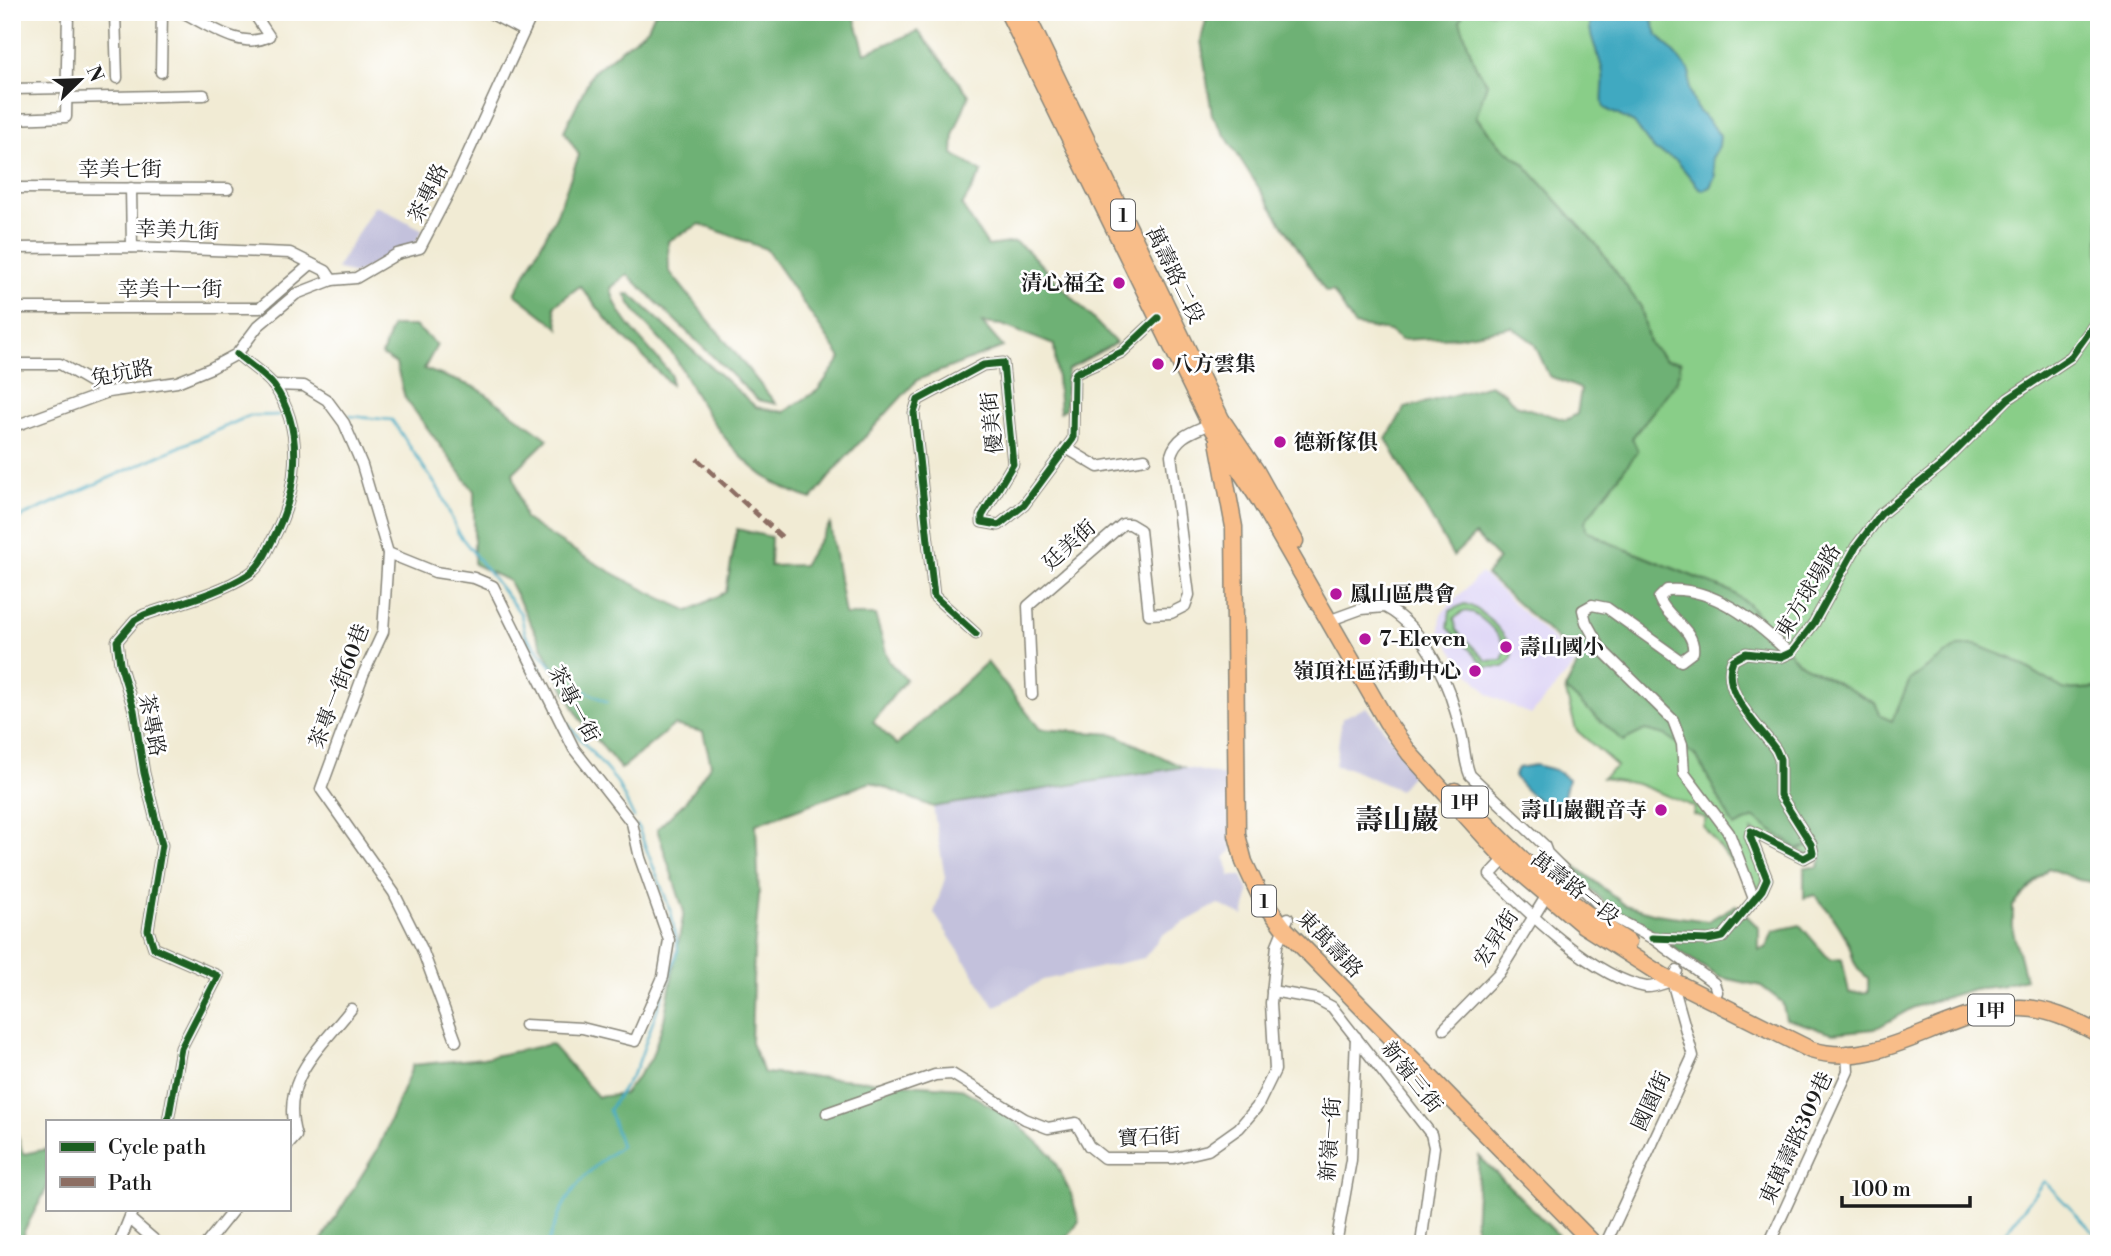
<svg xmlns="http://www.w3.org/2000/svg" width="2111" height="1256" font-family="'Libre Bodoni','Noto Serif TC',serif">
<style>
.built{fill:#ded5f6}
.industrial{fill:#c3c1dc}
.green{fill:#89ce88;stroke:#527552;stroke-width:2;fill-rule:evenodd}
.forest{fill:#6eb174;stroke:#456648;stroke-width:2}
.water{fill:#41a9c1;stroke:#2e626e;stroke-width:2}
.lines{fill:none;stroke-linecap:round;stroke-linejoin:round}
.stream{stroke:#41a9c1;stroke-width:2.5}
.minor-casing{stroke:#868478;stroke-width:13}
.primary-casing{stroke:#868478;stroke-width:19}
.minor{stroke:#fff;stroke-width:10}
.primary{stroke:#f8bd89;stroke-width:16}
.quiet{stroke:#8d6e63;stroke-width:5;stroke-dasharray:10 5;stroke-linecap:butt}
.cycleway-casing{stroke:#fff;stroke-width:11}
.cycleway{stroke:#1b5e20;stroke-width:7}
.poi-dot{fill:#b5179e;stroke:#fff;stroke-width:2.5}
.labels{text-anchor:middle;stroke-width:5;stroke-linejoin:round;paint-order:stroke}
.shield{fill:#fff;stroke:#606060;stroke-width:2}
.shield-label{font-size:19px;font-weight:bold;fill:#1c1c1c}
.street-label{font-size:21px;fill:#1c1c1c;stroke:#fff}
.poi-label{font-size:21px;font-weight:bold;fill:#1c1c1c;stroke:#fff;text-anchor:start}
.district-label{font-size:28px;font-weight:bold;fill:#1c1c1c;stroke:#fff}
</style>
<rect width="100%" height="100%" fill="#fff"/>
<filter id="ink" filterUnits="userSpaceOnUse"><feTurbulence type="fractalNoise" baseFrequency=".0143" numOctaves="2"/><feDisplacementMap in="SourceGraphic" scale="14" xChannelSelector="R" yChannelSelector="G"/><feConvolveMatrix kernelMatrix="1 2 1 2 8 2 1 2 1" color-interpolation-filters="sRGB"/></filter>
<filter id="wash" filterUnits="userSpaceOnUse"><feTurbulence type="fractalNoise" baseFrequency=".00686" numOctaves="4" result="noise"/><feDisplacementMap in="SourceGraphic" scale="28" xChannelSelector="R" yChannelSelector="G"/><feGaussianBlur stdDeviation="1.57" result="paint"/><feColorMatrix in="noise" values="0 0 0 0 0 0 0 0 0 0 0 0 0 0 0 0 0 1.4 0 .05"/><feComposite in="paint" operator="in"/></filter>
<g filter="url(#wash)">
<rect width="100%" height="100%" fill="#f1ebd4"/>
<polygon class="built" points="1481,573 1577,662 1531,715 1489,695 1462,665 1440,632 1441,614"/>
<g class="industrial">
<polygon points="375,205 423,230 416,242 355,274 336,269"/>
<polygon points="1367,707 1415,771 1399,790 1348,768 1335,766 1342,718"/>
<polygon points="1183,767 1225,776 1232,850 1225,858 1230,876 1242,876 1249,892 1243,916 1218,904 1163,934 1144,958 1043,980 995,1007 934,913 945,878 933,807"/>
</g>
<g class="green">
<polygon points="1464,12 2099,12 2099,688 2065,690 2012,659 1976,645 1958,646 1910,680 1893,721 1829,845 1811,856 1752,831 1766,872 1757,895 1703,826 1706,818 1693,814 1695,807 1637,784 1602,778 1617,766 1576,730 1565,689 1580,660 1788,650 1748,604 1732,592 1610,543 1586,530 1584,521 1637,451 1632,438 1677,381 1665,360 1649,343 1641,307 1524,164 1501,146 1476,117 1487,83 1475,65 1459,21"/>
<path d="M1464,604C1481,606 1515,641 1512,658L1504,667H1487L1448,628L1450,611ZM1463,611C1478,610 1501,635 1506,649L1502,660L1487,661L1456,630L1454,619Z"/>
</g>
<g class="forest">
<path d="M655,12H853L865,53L918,31L969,95L954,133L953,154L982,172L962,206L988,246L1015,242L1028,251L1116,343L1068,369L1065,409L1060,412L1054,345L1002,325L982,323L1003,347L917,380L839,465L812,499C756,483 724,442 695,394C687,381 681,364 671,352C654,332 637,319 625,294H630L756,407L784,412L818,390L841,358L766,249L700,224L668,241L669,271L776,404L758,400L627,274L611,288C616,321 653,349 671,375V385L608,321L580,286L554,306L559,328L515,294L556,216L579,155L564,131L592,73L648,28Z"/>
<path d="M1208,12H1464L1460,21L1475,65L1487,83L1476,117L1501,146L1524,164L1596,244L1641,307L1649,343L1665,360L1681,362L1677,381L1632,438L1638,451L1585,521L1586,530L1610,543L1732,592L1748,604L1798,662L1875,703L1881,716L1892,721L1910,680L1958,646L1976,645L2012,659L2065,690L2099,688V883L2079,880L2048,868L2013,906V931L2025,979L2000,986L1973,989L1914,1007L1875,1029L1833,1033L1786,1019L1782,1002L1761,986L1719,977L1611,909L1562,860L1570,862L1625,905L1656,914L1708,921L1736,905L1759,928V950L1766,948L1773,931L1800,925L1830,960L1842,959L1849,993L1868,992V978C1847,961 1856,955 1845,936C1837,921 1826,907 1815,895L1804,898V867H1818L1822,858L1818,844L1798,849L1754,818L1734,827L1697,757L1665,735L1645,730L1623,741L1565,689L1580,660L1486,575L1499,559L1475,535L1453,556L1386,439L1405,408L1490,385L1505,393L1515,405L1566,420L1577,414L1581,389L1549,376L1534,343L1512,327L1457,337L1401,340L1389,331L1354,325L1333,291L1326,292L1212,115L1201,40Z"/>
<path d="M392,326H415L437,345L424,369L477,388L548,439L513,473L525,519C578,555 631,585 689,611L726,592L737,529L771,537L770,566L803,565L830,524L845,615H875L889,662L906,679L873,722L897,745L987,662L1040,729L1114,734L1183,767L933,807L871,782L756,824L759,897L754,951L751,1043L764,1073L960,1088L1011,1118L1051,1154L1071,1194L1079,1221L1068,1237L1041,1244H319L378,1149L413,1065L483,1058L551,1044L598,1097L624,1094L651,1059L664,1020L684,912L657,829L685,802L711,764L703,732L674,725L621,769L579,718L509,581L474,564V491L405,398L396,364L382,355Z"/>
<polygon points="12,1117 23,1154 47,1149 47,1188 24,1231 25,1244 12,1244"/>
<polygon points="1479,1156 1567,1244 1474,1244"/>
</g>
<g class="water">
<path d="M1593,12H1649L1657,34L1690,71L1689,89L1696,108L1720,135L1719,146L1712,158L1715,176L1710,187L1703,190L1699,188L1676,160L1653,149L1634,123L1604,108C1600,98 1605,86 1603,75C1601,52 1583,33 1593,12Z"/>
<path d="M1535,765L1555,770L1568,779L1562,805C1539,805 1527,794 1514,776L1518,768Z"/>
</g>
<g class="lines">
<g class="stream">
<polyline points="350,416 392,420 441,493 458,533 521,614 525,634 562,679 607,702"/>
<polyline points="12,521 249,416 279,415"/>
<polyline points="525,634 547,685"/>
<polyline points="566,722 617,782 634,818"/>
<path d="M548,1244C560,1199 584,1172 621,1146L609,1110L637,1067L678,950L671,912L637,825"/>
<polyline points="1997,1244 2044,1181 2099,1238"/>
</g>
</g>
</g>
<g filter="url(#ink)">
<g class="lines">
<defs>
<g id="minor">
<polyline points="115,12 117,78"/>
<path d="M182,12C207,24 242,51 269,36L253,12"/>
<polyline points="488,12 524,31"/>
<polyline points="12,15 16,12"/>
<polyline points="161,72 162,12"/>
<polyline points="12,89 67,88"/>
<polyline points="67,98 204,95"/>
<polyline points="12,119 66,117 68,12"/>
<polyline points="12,188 228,189"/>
<polyline points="131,188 132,247"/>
<polyline points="12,248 132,247 290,253 326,271 332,280"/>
<polyline points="12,308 260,308 311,264"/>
<polyline points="12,364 60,364 108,392"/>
<polyline points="273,385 304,386 327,400 344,423 362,465 388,553 383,632 363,675 321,789 394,893 422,949 456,1041"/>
<polyline points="12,427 108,392 177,382 211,368 237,354 258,326 296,294 332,280 356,278 397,254 420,248 457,177 533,12"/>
<polyline points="1066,448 1098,467 1145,459"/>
<polyline points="388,553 435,572 474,578 493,586 574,749 632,823 640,858 669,940 663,977 635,1041 582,1028 525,1025"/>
<path d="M1328,621L1361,609L1385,607C1428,630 1451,688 1461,733C1465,748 1464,761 1470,775L1544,845L1547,853L1608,914L1652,938L1714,983L1717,992L1712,1000"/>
<polyline points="976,634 934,596 914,413 918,400 983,365 1003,363 1013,464 982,516 982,522 999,525 1024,505 1073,439 1074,377 1076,373 1122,352 1158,318"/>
<path d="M1032,695L1028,606L1123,524H1130L1140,530L1149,614L1171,613L1185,606L1189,595L1171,455C1177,434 1196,431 1214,422"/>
<path d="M1505,859L1490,875C1526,911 1594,978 1646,987C1653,988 1664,983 1672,981"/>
<path d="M1754,899L1729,833L1684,773L1682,744L1673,720L1601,649L1586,622L1583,610L1592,605L1607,608L1681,661L1693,652C1696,629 1666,618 1659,598L1667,590C1713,586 1755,621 1786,650L1792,652"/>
<path d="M1652,938L1708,940L1723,937L1762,890L1767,879L1750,836L1751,831L1804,858L1813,853L1811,844L1780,795V759L1776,750C1760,727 1719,691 1733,660L1746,653L1781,657L1792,652L1814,623L1856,547L1881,514L1942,465L2008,399L2071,357L2099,318"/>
<polyline points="1272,991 1317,999 1332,1007 1431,1134 1434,1147 1421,1244"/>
<polyline points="2097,1023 2099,1023"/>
<polyline points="1444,1029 1499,973 1547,895"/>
<polyline points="827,1113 935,1075 952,1074 1025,1119 1048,1128 1076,1123 1089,1146 1104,1158 1174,1158 1208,1150 1239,1128 1257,1107 1275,1070 1271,1003 1277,945 1288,918"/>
<path d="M168,1121L181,1048L218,976L154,948L148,930L162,845L144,773L134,710L120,664L117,641L135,620L144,615C178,603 218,594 249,574C261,566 267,551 273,539C297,493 306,431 274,386C265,374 248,364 237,354"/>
<path d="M289,1144L296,1136C279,1080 319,1050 351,1009"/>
<polyline points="130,1219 159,1244"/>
<polyline points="1606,1243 1693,1056 1672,981 1677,971"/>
<polyline points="119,1244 133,1209"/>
<polyline points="206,1244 234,1209"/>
<polyline points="1336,1244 1351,1160 1356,1037"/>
<polyline points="1769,1244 1848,1071 1847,1051"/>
</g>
<g id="primary">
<path d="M1008,12L1210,424L1260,501L1387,722L1410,754L1505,859L1583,925L1663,976L1811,1050C1883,1072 1945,1008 2018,1008C2046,1007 2075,1021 2099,1034"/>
<polyline points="1025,12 1221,419 1256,471 1295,541"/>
<polyline points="1218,441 1234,527 1237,835 1244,862 1260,896 1283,927 1594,1244"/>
<path d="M1455,791C1507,847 1563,902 1628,942"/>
</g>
</defs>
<use href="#minor" class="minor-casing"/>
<use href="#primary" class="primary-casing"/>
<use href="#minor" class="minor"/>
<use href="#primary" class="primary"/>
<polyline class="quiet" points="697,459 784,539"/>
<defs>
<g id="cycleway">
<polyline points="976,634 934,596 914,413 918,400 983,365 1003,363 1013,464 982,516 982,522 999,525 1024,505 1073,439 1074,377 1076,373 1122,352 1158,318"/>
<path d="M1652,938L1708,940L1723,937L1762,890L1767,879L1750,836L1751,831L1804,858L1813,853L1811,844L1780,795V759L1776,750C1760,727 1719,691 1733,660L1746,653L1781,657L1792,652L1814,623L1856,547L1881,514L1942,465L2008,399L2071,357L2099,318"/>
<path d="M168,1121L181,1048L218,976L154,948L148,930L162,845L144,773L134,710L120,664L117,641L135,620L144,615C178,603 218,594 249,574C261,566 267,551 273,539C297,493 306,431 274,386C265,374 248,364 237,354"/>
</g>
</defs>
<use href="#cycleway" class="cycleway-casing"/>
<use href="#cycleway" class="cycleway"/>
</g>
</g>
<g class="poi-dot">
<circle cx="1119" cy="283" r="7"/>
<circle cx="1158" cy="364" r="7"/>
<circle cx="1280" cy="442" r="7"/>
<circle cx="1336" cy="594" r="7"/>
<circle cx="1365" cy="639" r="7"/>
<circle cx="1506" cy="647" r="7"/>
<circle cx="1475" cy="671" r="7"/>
<circle cx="1661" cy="810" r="7"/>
</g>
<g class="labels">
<g class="shield">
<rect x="1111" y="199.5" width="24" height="31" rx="5"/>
<rect x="1442" y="786.5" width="46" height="31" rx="5"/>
<rect x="1252" y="885.5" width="24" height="31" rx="5"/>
<rect x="1968" y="994.5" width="46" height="31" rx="5"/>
</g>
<g class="shield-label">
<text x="1123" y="222">1</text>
<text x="1465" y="809">1甲</text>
<text x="1264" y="908">1</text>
<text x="1991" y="1017">1甲</text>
</g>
<g class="street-label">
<text x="120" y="176">幸美七街</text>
<text transform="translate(428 193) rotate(-64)" y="7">茶專路</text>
<text transform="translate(177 230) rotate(2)" y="7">幸美九街</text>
<text transform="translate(1175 275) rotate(64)" y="7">萬壽路二段</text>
<text x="170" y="296">幸美十一街</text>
<text transform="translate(122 373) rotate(-11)" y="7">兔坑路</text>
<text transform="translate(992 423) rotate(-96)" y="7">優美街</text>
<text transform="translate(1069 545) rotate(-42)" y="7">廷美街</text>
<text transform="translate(1808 591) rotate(-59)" y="7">東方球場路</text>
<text transform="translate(339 686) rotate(-69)" y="7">茶專一街60巷</text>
<text transform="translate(574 704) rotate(62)" y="7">茶專一街</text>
<text transform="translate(152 725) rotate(79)" y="7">茶專路</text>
<text transform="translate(1575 888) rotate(38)" y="7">萬壽路一段</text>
<text transform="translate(1496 938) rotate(-57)" y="7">宏昇街</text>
<text transform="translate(1330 944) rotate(46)" y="7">東萬壽路</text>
<text transform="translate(1412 1077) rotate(52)" y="7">新嶺三街</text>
<text transform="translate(1651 1101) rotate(-65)" y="7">國園街</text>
<text transform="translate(1149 1137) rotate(-3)" y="7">寶石街</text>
<text transform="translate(1796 1138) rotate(-65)" y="7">東萬壽路309巷</text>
<text transform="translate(1330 1139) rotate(-86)" y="7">新嶺一街</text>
</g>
<g class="poi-label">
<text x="1105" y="290" text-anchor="end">清心福全</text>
<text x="1172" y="371">八方雲集</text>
<text x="1294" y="449">德新傢俱</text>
<text x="1350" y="601">鳳山區農會</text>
<text x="1379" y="646">7-Eleven</text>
<text x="1520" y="654">壽山國小</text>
<text x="1461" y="678" text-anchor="end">嶺頂社區活動中心</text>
<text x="1647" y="817" text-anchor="end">壽山巖觀音寺</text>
</g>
<g class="district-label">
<text x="1397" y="829">壽山巖</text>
</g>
</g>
<rect width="2111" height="1256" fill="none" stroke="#fff" stroke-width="42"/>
<rect x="46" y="1120" width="245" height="91" fill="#ffffff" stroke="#a4a4a4" stroke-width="2"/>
<rect x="60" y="1142" width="35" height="10" fill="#1b5e20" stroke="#a4a4a4" stroke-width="2"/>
<text x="108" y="1154" font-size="21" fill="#1c1c1c">Cycle path</text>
<rect x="60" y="1177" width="35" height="10" fill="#8d6e63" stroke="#a4a4a4" stroke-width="2"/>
<text x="108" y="1190" font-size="21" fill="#1c1c1c">Path</text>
<g transform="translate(80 80) rotate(67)" stroke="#ffffff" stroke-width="5" paint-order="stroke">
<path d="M0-5L12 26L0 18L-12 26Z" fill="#1c1c1c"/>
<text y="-10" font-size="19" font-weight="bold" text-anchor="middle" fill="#1c1c1c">N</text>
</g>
<path d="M1842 1196v10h128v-10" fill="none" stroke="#1c1c1c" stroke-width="3.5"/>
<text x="1852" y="1196" font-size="21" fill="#1c1c1c" stroke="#ffffff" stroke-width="5" paint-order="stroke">100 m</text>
</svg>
